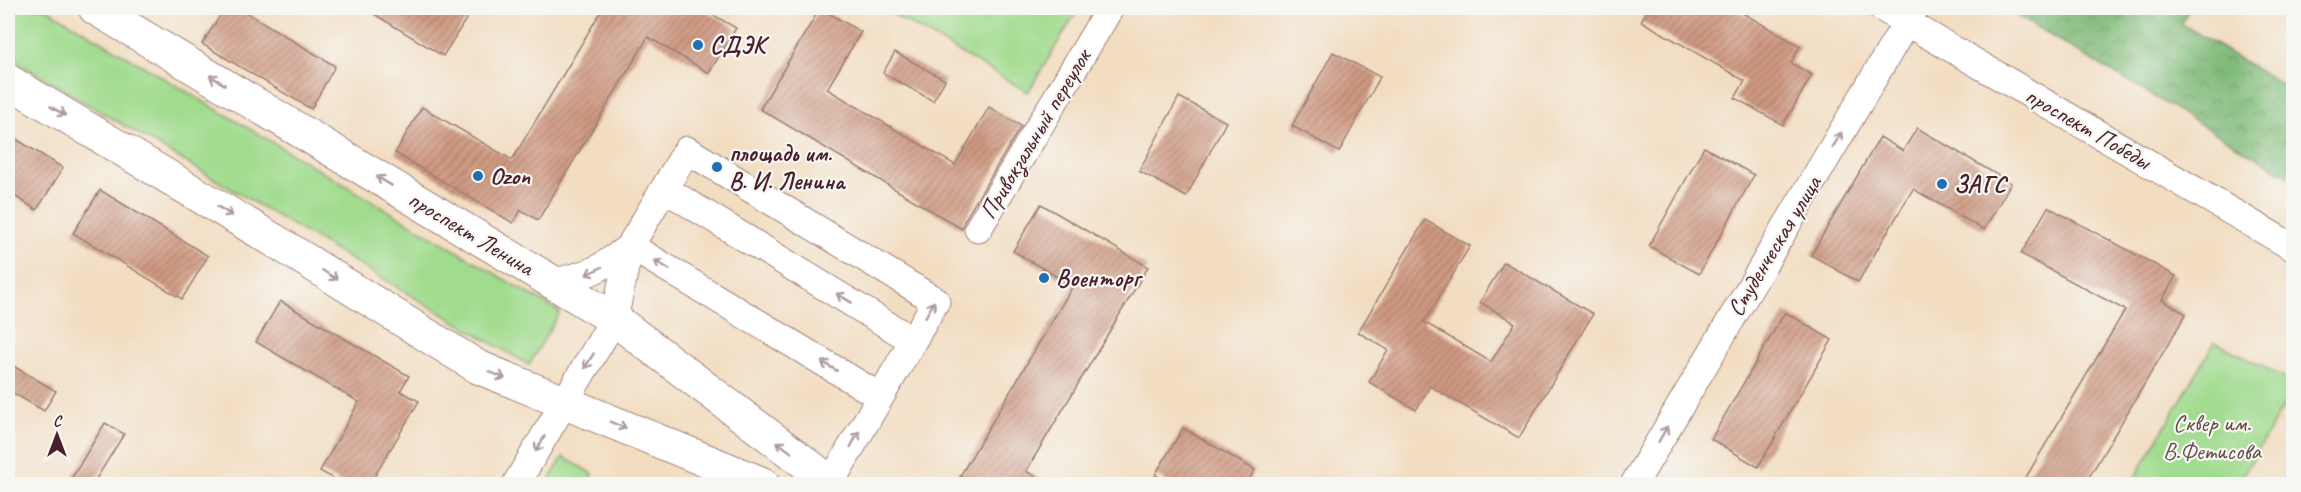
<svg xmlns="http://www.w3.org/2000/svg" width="2301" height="492" font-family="Caveat,sans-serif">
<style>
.forest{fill:url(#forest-crowns);stroke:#656d52;stroke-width:1.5}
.green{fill:#a0db8e;stroke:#757d5c;stroke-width:1.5}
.building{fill:url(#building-hatch)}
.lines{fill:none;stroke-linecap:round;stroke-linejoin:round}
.street-casing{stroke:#9e7e76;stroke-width:29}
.secondary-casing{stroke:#9e7e76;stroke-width:35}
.street{stroke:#fff;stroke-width:27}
.secondary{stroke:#fff;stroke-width:33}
.oneway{stroke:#ae9aa0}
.poi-dot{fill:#1f6fb2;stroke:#f6f6f2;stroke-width:2}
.labels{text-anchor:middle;stroke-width:4.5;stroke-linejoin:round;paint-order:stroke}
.poi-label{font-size:24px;font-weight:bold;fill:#4a1f2b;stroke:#f6f6f2;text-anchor:start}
.street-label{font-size:24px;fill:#4a1f2b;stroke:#f6f6f2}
.park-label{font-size:24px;fill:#604e44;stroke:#f6f6f2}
</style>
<defs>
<pattern id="forest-crowns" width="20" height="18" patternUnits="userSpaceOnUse" patternTransform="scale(1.5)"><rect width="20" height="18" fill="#80bb79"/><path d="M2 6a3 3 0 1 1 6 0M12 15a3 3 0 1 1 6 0" fill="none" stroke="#6b9763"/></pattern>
<pattern id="building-hatch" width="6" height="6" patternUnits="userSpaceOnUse" patternTransform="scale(1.5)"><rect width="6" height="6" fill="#cf9981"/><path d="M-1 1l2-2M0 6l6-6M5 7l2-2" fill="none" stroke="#aa7c6a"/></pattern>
</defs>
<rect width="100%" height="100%" fill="#f6f6f2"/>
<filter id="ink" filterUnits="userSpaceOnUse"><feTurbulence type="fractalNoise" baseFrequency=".0167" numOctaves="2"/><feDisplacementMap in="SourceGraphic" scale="12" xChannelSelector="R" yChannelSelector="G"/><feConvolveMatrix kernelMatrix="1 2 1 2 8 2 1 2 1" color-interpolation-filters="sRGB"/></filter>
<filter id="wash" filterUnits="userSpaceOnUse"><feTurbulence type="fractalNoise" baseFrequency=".008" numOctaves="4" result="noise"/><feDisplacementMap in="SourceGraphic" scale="24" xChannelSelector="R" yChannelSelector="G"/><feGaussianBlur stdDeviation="1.35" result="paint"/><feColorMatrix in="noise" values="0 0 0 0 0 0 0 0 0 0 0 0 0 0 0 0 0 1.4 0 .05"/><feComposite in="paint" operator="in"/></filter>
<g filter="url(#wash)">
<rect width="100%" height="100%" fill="#f2ddc1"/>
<polygon class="forest" points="2004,8 2189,8 2182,24 2293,91 2293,179"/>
<g class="green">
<polygon points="8,8 45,8 560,312 529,365 8,57"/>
<polygon points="882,8 1079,8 1028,92"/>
<polygon points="2215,342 2293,382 2293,390 2238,484 2131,484"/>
<polygon points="563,457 593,474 587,484 547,484"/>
</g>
<g id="blocks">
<g class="building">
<polygon points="225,8 239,8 335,66 311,109 202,44"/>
<polygon points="364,8 473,8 443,56"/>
<polygon points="603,8 701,8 736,28 709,73 648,37 538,220 521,210 513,223 395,153 422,107 512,160"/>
<polygon points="820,8 861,32 827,89 955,165 989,107 1021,126 964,221 962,229 760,109"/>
<polygon points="1649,8 1734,8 1800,46 1791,63 1812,75 1783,125 1735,98 1745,81 1641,21"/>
<polygon points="895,52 945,80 933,101 883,73"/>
<polygon points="1333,52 1380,77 1339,152 1292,126"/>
<polygon points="1179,97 1226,122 1186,197 1139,171"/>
<polygon points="1917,128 2011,183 1984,230 1913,189 1858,282 1811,255 1880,137 1903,151"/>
<polygon points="8,134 63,168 37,210 8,192"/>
<polygon points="1704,147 1754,175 1699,274 1649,246"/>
<polygon points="100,190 208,256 182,299 73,233"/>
<polygon points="1041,204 1148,267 1026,471 1049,484 975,484 960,476 1073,286 1013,251"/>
<polygon points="2048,207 2176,276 2162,300 2186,314 2085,484 2022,484 2125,310 2021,254"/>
<polygon points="1425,220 1470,246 1424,322 1491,362 1515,323 1480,302 1504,262 1593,314 1519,438 1430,386 1416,410 1369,382 1388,350 1358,332"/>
<polygon points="280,301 409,376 400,391 419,401 370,484 343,484 320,471 359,402 256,342"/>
<polygon points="1785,312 1832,340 1758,467 1711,439"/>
<polygon points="8,363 56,391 44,411 8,390"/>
<polygon points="105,423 124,434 93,484 68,484"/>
<polygon points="1183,428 1255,470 1246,484 1172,484 1155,475"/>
</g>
</g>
</g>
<g filter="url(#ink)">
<use href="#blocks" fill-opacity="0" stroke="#9e7e76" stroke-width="1.5"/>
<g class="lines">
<defs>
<g id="street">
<polyline points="1882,8 2294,248"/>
<polyline points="665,189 912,340"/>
<polyline points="978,229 1110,8"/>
<polyline points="630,246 879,396"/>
<path d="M553,282C590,275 601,269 630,246"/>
<polyline points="516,484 614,319 630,246 687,150 936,301 831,482"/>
<polyline points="1634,484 1915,8"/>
</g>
<g id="secondary">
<polyline points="95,8 614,319 833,484"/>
<polyline points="8,81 280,244 478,367 763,484"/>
</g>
</defs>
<use href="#street" class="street-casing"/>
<use href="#secondary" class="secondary-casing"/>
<use href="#street" class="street"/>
<use href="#secondary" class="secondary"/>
</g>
<defs><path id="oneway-shaft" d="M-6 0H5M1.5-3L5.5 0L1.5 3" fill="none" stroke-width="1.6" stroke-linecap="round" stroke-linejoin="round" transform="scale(1.5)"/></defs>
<g class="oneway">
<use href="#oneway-shaft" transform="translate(217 80) rotate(-149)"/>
<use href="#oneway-shaft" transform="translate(58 111) rotate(31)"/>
<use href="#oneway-shaft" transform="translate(1837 140) rotate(-59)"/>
<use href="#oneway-shaft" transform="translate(384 181) rotate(-149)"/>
<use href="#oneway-shaft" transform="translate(225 211) rotate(31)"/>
<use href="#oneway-shaft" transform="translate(662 265) rotate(-149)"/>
<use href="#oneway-shaft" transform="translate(594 271) rotate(154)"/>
<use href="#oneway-shaft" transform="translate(330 275) rotate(32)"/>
<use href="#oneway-shaft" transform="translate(844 298) rotate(-149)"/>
<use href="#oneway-shaft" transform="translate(930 309) rotate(-60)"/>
<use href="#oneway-shaft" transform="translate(589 361) rotate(121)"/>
<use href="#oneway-shaft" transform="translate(829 366) rotate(-149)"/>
<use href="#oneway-shaft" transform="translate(497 375) rotate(23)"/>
<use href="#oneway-shaft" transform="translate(618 425) rotate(22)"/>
<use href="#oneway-shaft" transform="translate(1663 434) rotate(-60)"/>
<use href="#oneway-shaft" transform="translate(855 439) rotate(-61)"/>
<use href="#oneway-shaft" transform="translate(540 444) rotate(121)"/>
<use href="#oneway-shaft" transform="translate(784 447) rotate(-143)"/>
</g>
</g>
<g class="poi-dot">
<circle cx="698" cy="45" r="6"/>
<circle cx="717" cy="167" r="6"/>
<circle cx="478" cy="176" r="6"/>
<circle cx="1942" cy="184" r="6"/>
<circle cx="1044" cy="278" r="6"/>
</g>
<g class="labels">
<g class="poi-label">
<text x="710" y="53">СДЭК</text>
<text x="729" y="161">площадь им.<tspan x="729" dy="28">В. И. Ленина</tspan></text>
<text x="490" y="184">Ozon</text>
<text x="1954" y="192">ЗАГС</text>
<text x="1056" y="286">Военторг</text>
</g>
<g class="street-label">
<text transform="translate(2088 128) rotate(30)" y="8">проспект Победы</text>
<text transform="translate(1035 134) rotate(-59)" y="8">Привокзальный переулок</text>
<text transform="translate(471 233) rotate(31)" y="8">проспект Ленина</text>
<text transform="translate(1774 246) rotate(-59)" y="8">Студенческая улица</text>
</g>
<g class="park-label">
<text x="2212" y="431">Сквер им.<tspan x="2212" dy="28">В.Фетисова</tspan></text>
</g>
</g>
<rect width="2301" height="492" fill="none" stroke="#f6f6f2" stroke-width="30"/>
<g transform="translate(57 435)" stroke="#f6f6f2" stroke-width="4.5" paint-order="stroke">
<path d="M0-4.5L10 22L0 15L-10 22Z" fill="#4a1f2b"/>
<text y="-9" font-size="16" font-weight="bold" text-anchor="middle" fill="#4a1f2b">С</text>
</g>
</svg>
